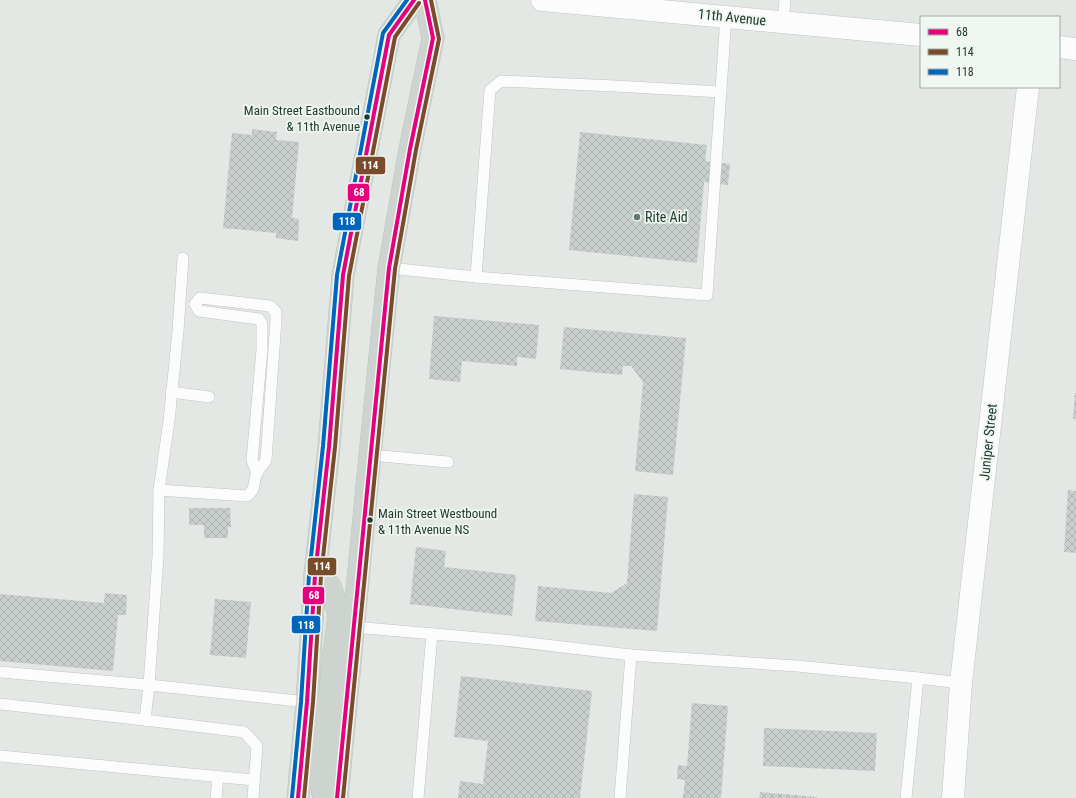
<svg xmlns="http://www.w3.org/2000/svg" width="1076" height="798" font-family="'Roboto Condensed',sans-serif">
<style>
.building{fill:url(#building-cross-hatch)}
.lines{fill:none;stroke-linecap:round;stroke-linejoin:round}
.service-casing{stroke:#c0c5c1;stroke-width:12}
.minor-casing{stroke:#c0c5c1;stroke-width:23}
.secondary-casing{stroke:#bec6c1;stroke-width:23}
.primary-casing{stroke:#bcc5c0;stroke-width:23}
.service{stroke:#fbfcfb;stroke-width:11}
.minor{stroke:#fbfcfb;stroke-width:22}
.secondary{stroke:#fbfcfb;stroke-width:22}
.primary{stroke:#cdd4d0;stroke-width:22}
.bus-1-casing{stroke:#f0f7f2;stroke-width:7}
.bus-2-casing{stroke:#f0f7f2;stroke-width:7}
.bus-3-casing{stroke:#f0f7f2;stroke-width:7}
.bus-1{stroke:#e5007d;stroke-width:4}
.bus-2{stroke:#7a4b2a;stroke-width:4}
.bus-3{stroke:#0065bd;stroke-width:4}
.bus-dot{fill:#213b2e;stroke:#f0f7f2;stroke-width:1.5}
.poi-dot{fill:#65786e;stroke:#f0f7f2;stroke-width:1.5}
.labels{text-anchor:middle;stroke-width:3.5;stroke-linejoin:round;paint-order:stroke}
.bus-label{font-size:13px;fill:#213b2e;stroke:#f0f7f2;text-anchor:end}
.street-label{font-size:14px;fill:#213b2e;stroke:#f0f7f2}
.poi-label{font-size:14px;fill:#213b2e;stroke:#f0f7f2;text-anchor:start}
.line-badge{stroke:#f0f7f2;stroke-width:1.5}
.badge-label{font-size:11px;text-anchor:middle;font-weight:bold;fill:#fff}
</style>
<defs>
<pattern id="building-cross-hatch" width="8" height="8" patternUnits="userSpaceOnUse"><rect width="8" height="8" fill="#c9cfcc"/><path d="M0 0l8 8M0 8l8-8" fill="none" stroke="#acb3b0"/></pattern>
</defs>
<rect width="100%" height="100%" fill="#e3e8e4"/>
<g class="building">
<polygon points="252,129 277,132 276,140 299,142 292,218 299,219 298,241 276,238 276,233 223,228 232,133 252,135"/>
<polygon points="580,132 707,145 705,161 730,164 728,185 704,182 697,263 569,250"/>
<polygon points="434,316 539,325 536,359 517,357 517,366 462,361 460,382 429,379"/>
<polygon points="564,327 686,338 673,475 635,471 643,382 631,366 623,366 622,375 560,369"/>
<polygon points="1075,393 1076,393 1076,419 1073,419"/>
<polygon points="1068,490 1076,491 1076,553 1064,552"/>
<polygon points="634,494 668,497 657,631 535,621 538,586 611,593 627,583"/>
<polygon points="189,508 230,508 231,527 228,527 228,538 204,538 204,525 189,525"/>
<polygon points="416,547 446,551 444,567 516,575 512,616 410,604"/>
<polygon points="105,593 127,595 126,615 118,615 113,671 0,661 0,594 104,603"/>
<polygon points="215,599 251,602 246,658 210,655"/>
<polygon points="461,676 592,691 580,798 458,798 460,781 483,784 488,741 454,737"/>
<polygon points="692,703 728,706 721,798 683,798 685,780 677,779 678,765 687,766"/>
<polygon points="764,728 877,733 875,771 763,766"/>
<polygon points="760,792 817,797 817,798 759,798"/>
</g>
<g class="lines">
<defs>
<g id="service">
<polyline points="783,22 785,0"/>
<polyline points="389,268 476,277 707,295 726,16"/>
<polyline points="476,277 490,90 501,81 615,86 721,92"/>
<polyline points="195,304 199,311 259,319 262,324 262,350 252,460 257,474"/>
<polyline points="171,392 209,397"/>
<polyline points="370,455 448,462"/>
<path d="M159,490L247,496C256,489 253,485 256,475C258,470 263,465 266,460L276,320V312L270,306L200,298L195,304"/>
<polyline points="354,627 503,640 631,655 620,798"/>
<polyline points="631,655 797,666 918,678 906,798"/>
<polyline points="0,672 149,685 158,556 159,490 169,421 178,331 183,258"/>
<polyline points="918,678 961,683"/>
<polyline points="0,704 145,720"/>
<polyline points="0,756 254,780"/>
<polyline points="216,798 218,776"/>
<polyline points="253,798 257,746 244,732 145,720 149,685 307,702"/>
<polyline points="418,798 432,634"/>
</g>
<polyline id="minor" points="953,798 961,683 1028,87"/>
<g id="secondary">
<polyline points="542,0 921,35"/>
<polyline points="1059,47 1076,49"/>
</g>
<g id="primary">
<polyline points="315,575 330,586 339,614 334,653 321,785 324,798"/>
<polyline points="298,798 307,702 315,575 329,447 343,275 389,35 414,0"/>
<polyline points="337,798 370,455 389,268 410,149 433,38 425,0"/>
</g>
</defs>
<use href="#service" class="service-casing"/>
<use href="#minor" class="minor-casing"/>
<use href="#secondary" class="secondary-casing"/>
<use href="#primary" class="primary-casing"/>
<use href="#service" class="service"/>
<use href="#minor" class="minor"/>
<use href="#secondary" class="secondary"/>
<use href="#primary" class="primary"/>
<defs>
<g id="bus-1">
<polyline points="298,798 307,702 315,575 329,447 343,275 389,35 414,0"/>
<polyline points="337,798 389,268 410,149 433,38 425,0"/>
</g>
<g id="bus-2">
<polyline points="304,798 313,702 321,576 335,447 349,276 395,37 419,3"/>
<polyline points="343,798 395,269 416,150 439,39 431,0"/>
</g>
<polyline id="bus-3" points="292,797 301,702 309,575 323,446 337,275 383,33 407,0"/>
</defs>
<use href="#bus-1" class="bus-1-casing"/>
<use href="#bus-2" class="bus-2-casing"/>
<use href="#bus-3" class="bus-3-casing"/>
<use href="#bus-1" class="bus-1"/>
<use href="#bus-2" class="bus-2"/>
<use href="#bus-3" class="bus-3"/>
</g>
<g class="bus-dot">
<circle cx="367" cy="117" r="3.5"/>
<circle cx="370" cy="520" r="3.5"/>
</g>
<circle class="poi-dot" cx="637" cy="217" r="4"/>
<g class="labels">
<g class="bus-label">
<text x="360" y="115">Main Street Eastbound<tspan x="360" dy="16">&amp; 11th Avenue</tspan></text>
<text x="378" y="518" text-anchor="start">Main Street Westbound<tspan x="378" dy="16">&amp; 11th Avenue NS</tspan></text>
</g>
<g class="street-label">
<text transform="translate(732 17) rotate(6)" y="5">11th Avenue</text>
<text transform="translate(988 442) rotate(-84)" y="5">Juniper Street</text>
</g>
<g class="poi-label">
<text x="645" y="222">Rite Aid</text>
</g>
</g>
<g class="line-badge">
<rect x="355" y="156" width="31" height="19" rx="4" fill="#7a4b2a"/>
<rect x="347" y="183" width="23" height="19" rx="4" fill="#e5007d"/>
<rect x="332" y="212" width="30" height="19" rx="4" fill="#0065bd"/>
<rect x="307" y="557" width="30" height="19" rx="4" fill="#7a4b2a"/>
<rect x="302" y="586" width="23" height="19" rx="4" fill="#e5007d"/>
<rect x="291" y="615" width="30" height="19" rx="4" fill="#0065bd"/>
</g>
<g class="badge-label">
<text x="370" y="169">114</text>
<text x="359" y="196">68</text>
<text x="347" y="225">118</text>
<text x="322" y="570">114</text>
<text x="314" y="599">68</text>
<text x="306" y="629">118</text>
</g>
<rect x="920" y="16" width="140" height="72" fill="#f0f7f2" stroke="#9daca4"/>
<rect x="928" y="29" width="20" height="6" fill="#e5007d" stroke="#9daca4"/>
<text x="956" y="36" font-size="12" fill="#213b2e">68</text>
<rect x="928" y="49" width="20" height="6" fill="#7a4b2a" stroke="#9daca4"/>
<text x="956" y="56" font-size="12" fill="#213b2e">114</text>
<rect x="928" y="69" width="20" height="6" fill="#0065bd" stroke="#9daca4"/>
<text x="956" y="76" font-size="12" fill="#213b2e">118</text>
</svg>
